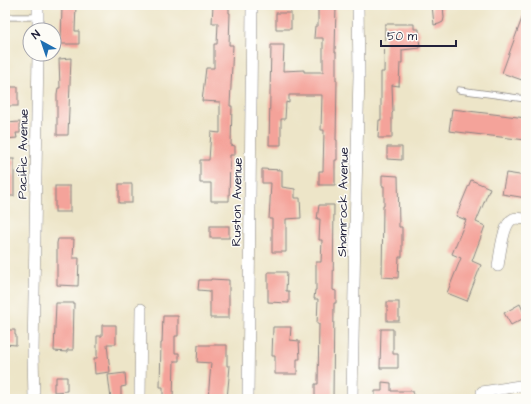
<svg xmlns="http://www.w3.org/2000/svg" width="531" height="404" font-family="'Architects Daughter',sans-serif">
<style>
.building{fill:#f4a39a}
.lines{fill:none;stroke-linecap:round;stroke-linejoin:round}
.service-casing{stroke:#888482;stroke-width:7}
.minor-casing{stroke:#888482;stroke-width:12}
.service{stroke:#fff;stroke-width:5.5}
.minor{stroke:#fff;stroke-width:11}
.labels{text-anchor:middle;stroke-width:3;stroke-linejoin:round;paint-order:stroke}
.street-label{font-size:13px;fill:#22223b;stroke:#fdfcf7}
</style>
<rect width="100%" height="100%" fill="#fdfcf7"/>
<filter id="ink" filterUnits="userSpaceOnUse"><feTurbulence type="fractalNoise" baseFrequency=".025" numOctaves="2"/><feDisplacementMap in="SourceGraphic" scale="8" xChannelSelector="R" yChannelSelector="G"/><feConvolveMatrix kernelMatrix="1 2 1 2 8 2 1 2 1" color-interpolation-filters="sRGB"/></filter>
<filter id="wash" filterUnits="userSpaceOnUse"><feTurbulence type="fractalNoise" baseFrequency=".012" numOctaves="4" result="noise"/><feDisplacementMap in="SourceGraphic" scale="16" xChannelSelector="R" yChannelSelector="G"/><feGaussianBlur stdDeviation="0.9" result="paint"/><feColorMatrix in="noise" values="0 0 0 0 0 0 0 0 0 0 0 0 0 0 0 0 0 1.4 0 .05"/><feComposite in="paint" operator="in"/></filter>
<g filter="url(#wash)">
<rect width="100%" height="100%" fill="#ede5c8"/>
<g id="blocks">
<g class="building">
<polygon points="62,5 76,5 75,31 79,31 79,44 61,44"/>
<polygon points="213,5 229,5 229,13 230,13 229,45 233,45 230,106 232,106 231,145 235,146 235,155 230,155 229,201 211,201 211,183 200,183 200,160 209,160 211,132 220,133 220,102 202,101 206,68 214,68 214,44 217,44 218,23 212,23"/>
<polygon points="318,5 336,5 335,52 336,52 336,80 337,80 336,140 337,140 337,160 335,160 335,185 319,185 319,171 323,171 324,130 321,130 322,95 289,95 289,103 286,102 285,119 281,119 281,145 269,145 271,45 284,45 283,71 304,70 304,72 323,72 323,38 314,38 315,26 318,26"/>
<polygon points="432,5 443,5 444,18 443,22 439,24 434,25"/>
<polygon points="525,10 526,69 522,80 502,73"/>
<rect x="276" y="13" width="15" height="16"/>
<polygon points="385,24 414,24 414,29 419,29 419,37 420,48 402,50 402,63 400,63 399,86 392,85 393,112 392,113 392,138 378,138 379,120 381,120 381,72 384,72"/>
<polygon points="71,58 68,135 57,135 57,94 58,88 60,88 59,59"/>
<rect x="5" y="87" width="13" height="19"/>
<polygon points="452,109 526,118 526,140 449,131"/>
<polygon points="20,122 20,133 16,133 17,138 5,139 5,123"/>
<polygon points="387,147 402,147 402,160 387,159"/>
<rect x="5" y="159" width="9" height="37"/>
<polygon points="262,169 282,170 282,187 295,189 295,198 300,198 301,218 286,219 286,252 272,252 272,219 269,219 271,183 262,183"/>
<polygon points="506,173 526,176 526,198 502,194"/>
<polygon points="382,175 398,176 399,227 402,227 402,257 399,257 398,278 382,277 383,206 384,206 384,186 382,186"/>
<polygon points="471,180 490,188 476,222 485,226 472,261 481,265 467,301 447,293 461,258 452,254 466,220 456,216"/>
<rect x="119" y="184" width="13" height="19"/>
<rect x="55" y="186" width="15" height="26"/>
<polygon points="319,205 334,205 333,290 336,291 336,303 334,303 333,399 315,399 315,384 318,384 318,383 319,324 317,324 318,299 314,299 315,290 316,290 316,262 321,262 322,240 319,240 320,219 317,219"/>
<rect x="210" y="226" width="19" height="12"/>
<polygon points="58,239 74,239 73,258 79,258 78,286 57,285 57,243"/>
<polygon points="268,272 287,272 286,291 289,291 289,303 268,302"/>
<polygon points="211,279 229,280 229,318 210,318 210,291 198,290 199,280 211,280"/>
<rect x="387" y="302" width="12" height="19"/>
<polygon points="56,303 74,303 73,350 67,350 67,352 54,351"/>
<polygon points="520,304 526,317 511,325 504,313"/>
<polygon points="163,316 178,316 178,336 175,336 175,353 179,353 179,361 174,361 173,399 163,399 163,387 160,387 161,343 162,343"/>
<polygon points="102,325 116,325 116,344 107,344 110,372 95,374 94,358 97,358 97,336 102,336"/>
<polygon points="273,327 291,327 290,340 299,341 300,359 297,359 297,374 275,374 275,356 272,356"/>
<polygon points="381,329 393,329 393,354 398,354 398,368 380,368"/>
<polygon points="5,330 15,330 15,335 16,335 16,345 5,344"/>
<polygon points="198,345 227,345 227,366 230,366 227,399 208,399 211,363 197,362"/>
<polygon points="125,373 126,386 121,387 121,399 111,399 108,375"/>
<polygon points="56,377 67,377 67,391 54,392 54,383 56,383"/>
<polygon points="382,382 391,383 391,391 413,391 414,399 375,399 375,391 382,391"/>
</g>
</g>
</g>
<g filter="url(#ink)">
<use href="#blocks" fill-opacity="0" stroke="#888482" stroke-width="1"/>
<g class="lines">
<defs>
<g id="service">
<polyline points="5,17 38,17"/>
<polyline points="459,90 526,99"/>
</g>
<g id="minor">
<polyline points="38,5 38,30"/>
<path d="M498,266C500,255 503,223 513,219C517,217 522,219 526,219"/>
<polyline points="482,392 526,385"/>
<polyline points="34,399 33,354 38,54"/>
<polyline points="140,399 141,309"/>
<polyline points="248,399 252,5"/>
<polyline points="352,399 355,230 359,76 358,5"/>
</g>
</defs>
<use href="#service" class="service-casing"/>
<use href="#minor" class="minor-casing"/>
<use href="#service" class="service"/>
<use href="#minor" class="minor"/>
</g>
</g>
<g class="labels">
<g class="street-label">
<text transform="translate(22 154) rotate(-89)" y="5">Pacific Avenue</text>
<text transform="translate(236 202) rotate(-89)" y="5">Ruston Avenue</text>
<text transform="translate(342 202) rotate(-89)" y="5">Shamrock Avenue</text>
</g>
</g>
<rect width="531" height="404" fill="none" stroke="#fdfcf7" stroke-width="20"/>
<g transform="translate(42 42) rotate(320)"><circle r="19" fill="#fdfcf7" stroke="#a5a5ac"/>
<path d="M0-3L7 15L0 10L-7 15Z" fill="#1f6fb2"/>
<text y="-6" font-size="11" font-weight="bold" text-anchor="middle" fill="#22223b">N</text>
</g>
<path d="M381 40v6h75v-6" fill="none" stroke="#22223b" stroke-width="2"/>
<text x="387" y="40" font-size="12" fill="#22223b" stroke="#fdfcf7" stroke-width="3" paint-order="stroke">50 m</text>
</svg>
